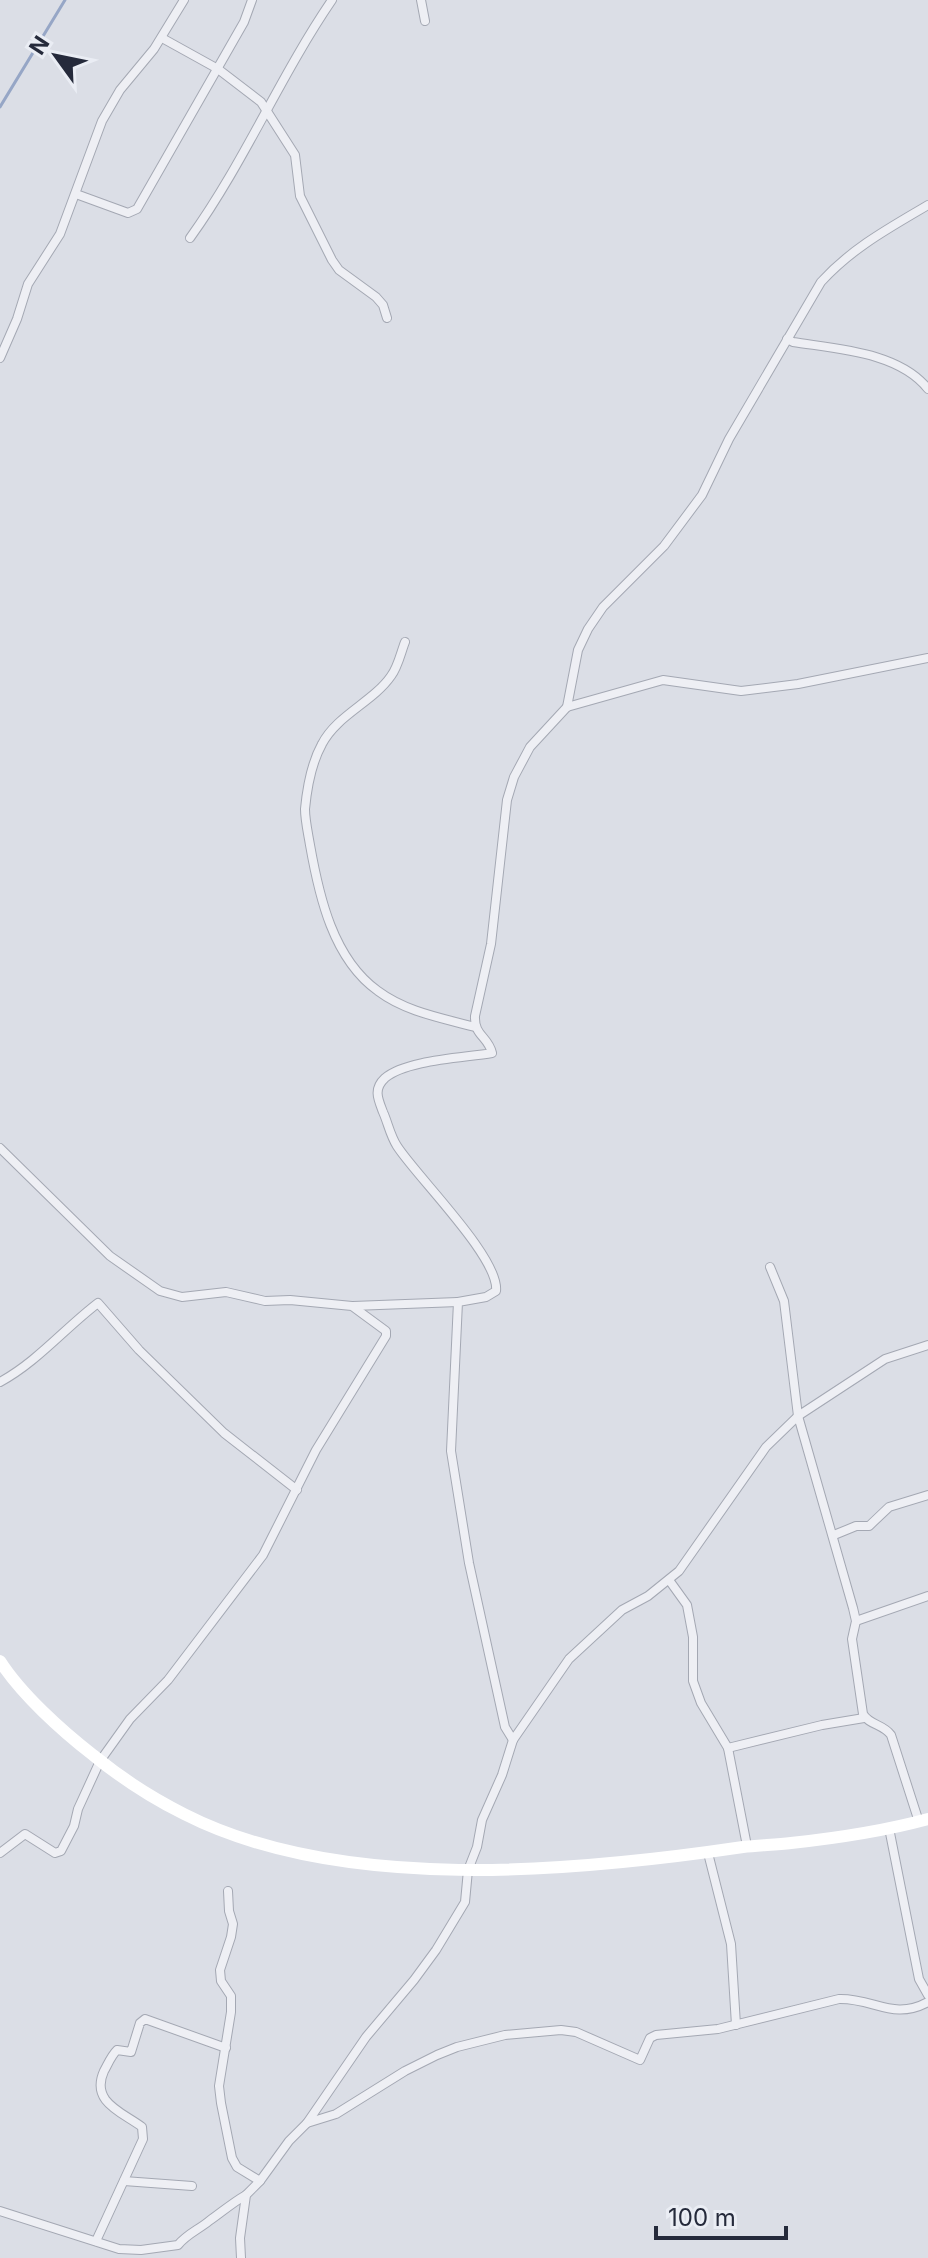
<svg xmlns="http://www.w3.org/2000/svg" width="928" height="2258" font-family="Inter,sans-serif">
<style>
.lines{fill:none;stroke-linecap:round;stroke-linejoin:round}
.stream{stroke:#96a6c6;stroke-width:3}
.street-casing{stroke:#a4a8b3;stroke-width:10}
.street{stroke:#eeeff4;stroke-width:8}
.secondary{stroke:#fff;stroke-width:12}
</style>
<rect width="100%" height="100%" fill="#dbdee6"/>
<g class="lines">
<polyline class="stream" points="0,107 65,0"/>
<defs>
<g id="street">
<polyline points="421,0 425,21"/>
<polyline points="162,38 218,69 261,102 295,155 300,196 332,260 339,270 376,297 383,305 387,318"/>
<polyline points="76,194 128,213 137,209 244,22 252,0"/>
<path d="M190,238C244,163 280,76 332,0"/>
<path d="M787,339L793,342C837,349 899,352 928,389"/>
<polyline points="0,358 17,319 28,284 60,234 102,121 120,90 154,49 184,0"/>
<path d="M405,642C401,652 398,667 391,676C373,702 337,715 322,744C312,762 307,788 305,809C305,820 308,833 310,845C319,896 333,959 378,991C406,1012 442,1018 475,1027"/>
<path d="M567,707L578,650L588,629L603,607L664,546L702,495L729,439L821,282C852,248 889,228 928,205"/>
<polyline points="0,1148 110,1256 160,1291 182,1297 226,1292 265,1301 290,1300 352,1306 386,1331 386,1336 316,1450 263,1555 168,1680 130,1719 100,1761 78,1809 74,1826 61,1851 55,1853 25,1834 0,1853"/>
<path d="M770,1267L784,1301L798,1416L853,1608L856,1621L852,1639L863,1714C869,1725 883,1724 891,1735L919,1822"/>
<polyline points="353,1306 458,1302"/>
<path d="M0,1382C37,1362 65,1328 98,1303L139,1350L224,1433L297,1490"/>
<polyline points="834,1535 856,1526 869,1526 889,1507 928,1495"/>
<polyline points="669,1580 687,1605 693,1637 693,1681 701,1703 728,1748 747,1846"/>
<polyline points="856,1621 928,1596"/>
<path d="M513,1740L505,1727L469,1563L451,1451L458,1302L486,1297L496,1291C500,1258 416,1176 397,1146C390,1135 388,1123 383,1112C378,1099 373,1089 385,1078C406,1060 463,1058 492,1053C488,1036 474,1036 475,1016L491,944L507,800L514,777L530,747L567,707L663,680L741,691L798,684L928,658"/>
<polyline points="728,1748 822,1725 864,1718"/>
<polyline points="889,1828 919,1979 928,1995"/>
<polyline points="708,1853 731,1944 736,2025"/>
<polyline points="228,1891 229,1911 233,1924 231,1937 220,1970 221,1981 231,1996 231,2012 219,2086 221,2103 232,2158 237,2167 260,2181"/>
<polyline points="307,2123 366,2037 414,1980 436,1950 465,1902 468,1870 477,1847 482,1820 502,1775 513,1740 569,1659 622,1610 648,1596 679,1571 766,1447 798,1416 885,1359 928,1345"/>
<polyline points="124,2181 192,2186"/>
<path d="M0,2211L119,2249L141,2250L178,2245C187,2234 198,2230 209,2221C222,2212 232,2203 246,2195"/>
<path d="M96,2241L143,2139L142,2127C122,2112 90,2102 104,2071C108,2064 111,2056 117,2050L131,2052L140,2023L145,2019L226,2048"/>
<path d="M241,2258L240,2238L246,2195L260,2181L289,2141L307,2123L336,2114L405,2071L437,2055L457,2047L505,2035L561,2030L576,2032L640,2060L650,2038L656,2035L718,2029L839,1999C874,1998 893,2021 928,2002"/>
</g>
</defs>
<use href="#street" class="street-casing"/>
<use href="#street" class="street"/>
<path class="secondary" d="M0,1661C21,1694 62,1731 93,1755C121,1778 152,1798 184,1814C341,1894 574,1872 743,1847C759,1845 775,1845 791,1843C837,1838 884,1831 928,1819"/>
</g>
<g transform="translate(56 56) rotate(303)" stroke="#eaedf4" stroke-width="6" paint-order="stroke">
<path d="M0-6L14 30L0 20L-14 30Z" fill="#252a3b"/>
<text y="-12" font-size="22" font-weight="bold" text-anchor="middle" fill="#252a3b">N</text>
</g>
<path d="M656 2226v12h130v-12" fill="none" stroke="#252a3b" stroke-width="4"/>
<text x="668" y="2226" font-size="24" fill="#252a3b" stroke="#eaedf4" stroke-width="6" paint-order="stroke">100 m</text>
</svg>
